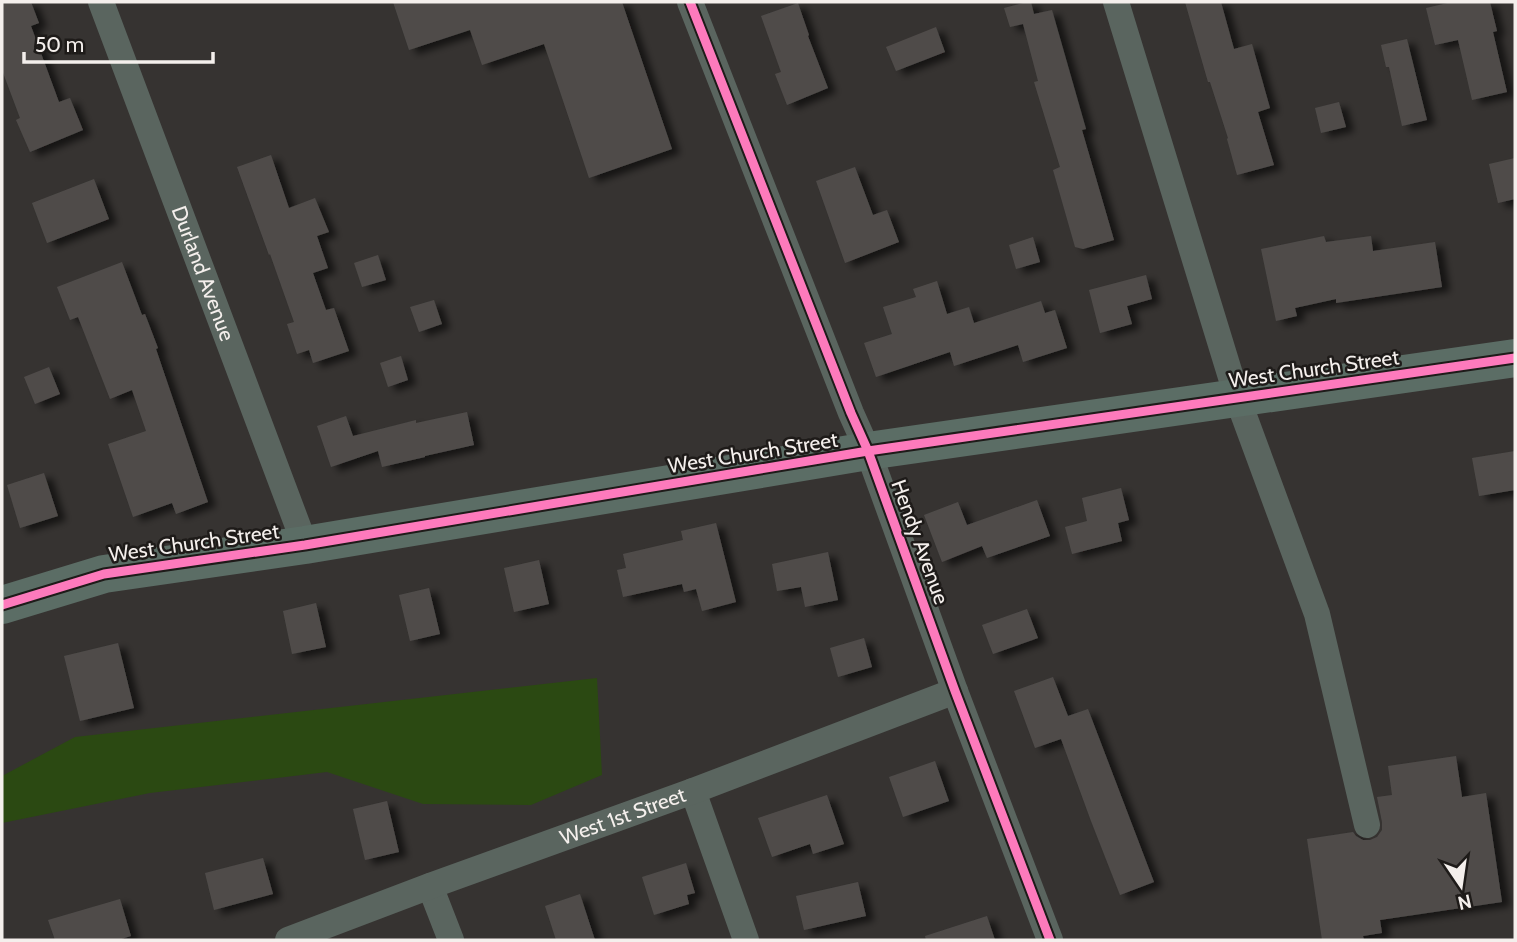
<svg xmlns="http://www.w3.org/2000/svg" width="1517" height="942" font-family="Cabin,sans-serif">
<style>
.green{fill:#2b4912}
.building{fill:#4f4c4a;filter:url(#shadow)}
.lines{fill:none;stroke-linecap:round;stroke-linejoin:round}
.minor{stroke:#5a655f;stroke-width:26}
.primary{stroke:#5b6d65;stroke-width:38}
.cycleway-casing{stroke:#1e1b19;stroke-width:13}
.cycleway{stroke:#fd7abc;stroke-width:9}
.labels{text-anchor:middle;stroke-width:5;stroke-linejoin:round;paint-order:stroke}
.street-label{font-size:21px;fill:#f4efec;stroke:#1e1b19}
</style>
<defs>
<filter id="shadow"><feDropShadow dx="8" dy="4.5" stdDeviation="3.5" flood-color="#0009"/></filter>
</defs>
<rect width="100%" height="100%" fill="#363331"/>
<polygon class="green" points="597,678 602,775 531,805 423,804 327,772 150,793 2,823 2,776 75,737"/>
<g class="building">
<polygon points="2,2 31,2 39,23 31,26 59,102 70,98 83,130 30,152 16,120 20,118 2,70"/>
<polygon points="393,2 622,2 672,149 589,178 544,44 482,65 470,30 409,50"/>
<polygon points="1027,2 1031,2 1034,14 1052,10 1086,129 1082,130 1114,240 1083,249 1075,247 1053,170 1060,167 1034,82 1038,81 1023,24 1010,27 1004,8"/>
<polygon points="1185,2 1221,2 1234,49 1252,44 1270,108 1258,112 1274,165 1237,175 1227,139 1228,138 1210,82 1208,82"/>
<polygon points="1452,2 1490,2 1497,31 1493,32 1507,92 1472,100 1458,40 1435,45 1426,8"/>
<polygon points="798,3 809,35 808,36 828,88 787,105 775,74 781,72 761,16"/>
<polygon points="936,27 945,52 896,71 886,47"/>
<polygon points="1407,39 1427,120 1402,126 1389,67 1386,67 1381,45"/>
<polygon points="1339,102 1346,127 1321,133 1315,108"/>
<polygon points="271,155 289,208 315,198 329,232 317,236 328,268 313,273 326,310 334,308 349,351 313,363 309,350 297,354 287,324 294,322 270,254 269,255 237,167"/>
<polygon points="1515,158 1515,199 1498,203 1489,164"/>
<polygon points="855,167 873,215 887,210 899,242 845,263 816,181"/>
<polygon points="94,179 109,219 47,243 32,203"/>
<polygon points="1324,236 1326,242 1371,236 1373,251 1435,242 1442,287 1336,303 1336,299 1295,308 1297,316 1276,321 1261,249"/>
<polygon points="1033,237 1040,262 1016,269 1009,245"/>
<polygon points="378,255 386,280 362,287 354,263"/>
<polygon points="122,262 142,315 145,314 158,348 156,349 208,502 176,514 172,503 133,517 108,444 146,431 132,390 110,399 78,317 70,320 57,287"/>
<polygon points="1146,275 1152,299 1127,306 1132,324 1100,333 1089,290"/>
<polygon points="937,281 947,314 969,307 974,323 1041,301 1045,313 1055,310 1067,348 1023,362 1018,345 954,366 950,352 876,377 864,343 892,334 883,307 916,297 913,289"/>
<polygon points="434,300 442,324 419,332 410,307"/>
<polygon points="401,356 408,380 388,387 380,363"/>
<polygon points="49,367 60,394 35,404 24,377"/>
<polygon points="467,412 474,445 425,456 425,457 382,467 378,451 331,467 317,426 346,416 353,436 416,420 416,423"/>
<polygon points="1515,451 1515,490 1479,496 1472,458"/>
<polygon points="44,473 58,516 20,528 7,485"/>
<polygon points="1121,488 1129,520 1118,523 1122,541 1072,554 1065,527 1087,521 1082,498"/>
<polygon points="1037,500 1050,536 987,558 982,546 942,562 924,515 958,502 967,525"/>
<polygon points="716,523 736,602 702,611 696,589 684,592 682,584 623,597 617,570 626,568 623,554 683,540 681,531"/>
<polygon points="828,552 838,600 805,607 801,587 777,591 772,564"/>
<polygon points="539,560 549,604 514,612 504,568"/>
<polygon points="429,588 440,634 410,641 399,595"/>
<polygon points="316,603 326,647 292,654 283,611"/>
<polygon points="1027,609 1038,638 993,654 982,625"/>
<polygon points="864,638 872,667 838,677 830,648"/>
<polygon points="118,643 134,708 80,721 64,656"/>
<polygon points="1053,677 1068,716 1088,709 1154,882 1120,895 1091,821 1061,739 1035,748 1014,691"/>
<polygon points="1456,756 1462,797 1486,793 1502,902 1380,920 1382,933 1363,936 1364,940 1322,940 1307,839 1353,832 1356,836 1363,840 1370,840 1377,837 1382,830 1382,822 1377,797 1392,795 1388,766"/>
<polygon points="935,761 949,801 903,817 889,777"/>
<polygon points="827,795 844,844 813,854 810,844 772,857 758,818"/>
<polygon points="387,801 399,852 365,860 353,809"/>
<polygon points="263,858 273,894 214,910 205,873"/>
<polygon points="686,863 695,893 687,895 689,904 654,915 642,877"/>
<polygon points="858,882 866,916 804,930 796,896"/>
<polygon points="580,894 595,940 556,940 545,906"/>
<polygon points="120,899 131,936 118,940 55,940 48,920"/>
<polygon points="987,916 995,940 926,940 925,936"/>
</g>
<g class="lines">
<g class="minor">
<path id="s1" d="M101,2L305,545"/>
<polyline points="690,2 851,413 868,451 955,691 1050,940"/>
<polyline points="1116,2 1237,397 1317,614 1367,825"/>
<polyline points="693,791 746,940"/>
<polyline points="430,886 451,940"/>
<path id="s2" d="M288,940L430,886L693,791L955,691"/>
</g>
<polyline class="primary" points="2,605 104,574 305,545 868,451 1515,358"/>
<defs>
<g id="cycleway">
<polyline points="690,2 851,413 868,451 955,691 1050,940"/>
<polyline points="2,605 104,574 305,545 868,451 1515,358"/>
</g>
</defs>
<use href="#cycleway" class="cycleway-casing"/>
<use href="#cycleway" class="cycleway"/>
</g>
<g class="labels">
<g class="street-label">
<text dy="7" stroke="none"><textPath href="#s1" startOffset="290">Durland Avenue</textPath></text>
<text transform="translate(1314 369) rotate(-8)" y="7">West Church Street</text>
<text transform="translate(753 453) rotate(-9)" y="7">West Church Street</text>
<text transform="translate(920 542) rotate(70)" y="7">Hendy Avenue</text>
<text transform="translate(194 543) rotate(-8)" y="7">West Church Street</text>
<text dy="7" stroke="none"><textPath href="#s2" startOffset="357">West 1st Street</textPath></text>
</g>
</g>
<rect width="1517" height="942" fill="none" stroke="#f4efec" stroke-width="7"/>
<g transform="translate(1461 886) rotate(167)" stroke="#1e1b19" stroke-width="5" paint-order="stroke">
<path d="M0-5L12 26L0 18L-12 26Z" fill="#f4efec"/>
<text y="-10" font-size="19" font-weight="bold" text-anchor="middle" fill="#f4efec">N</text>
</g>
<path d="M24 52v10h189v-10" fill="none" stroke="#f4efec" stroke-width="3.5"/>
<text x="35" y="52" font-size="21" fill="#f4efec" stroke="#1e1b19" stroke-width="5" paint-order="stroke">50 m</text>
</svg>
